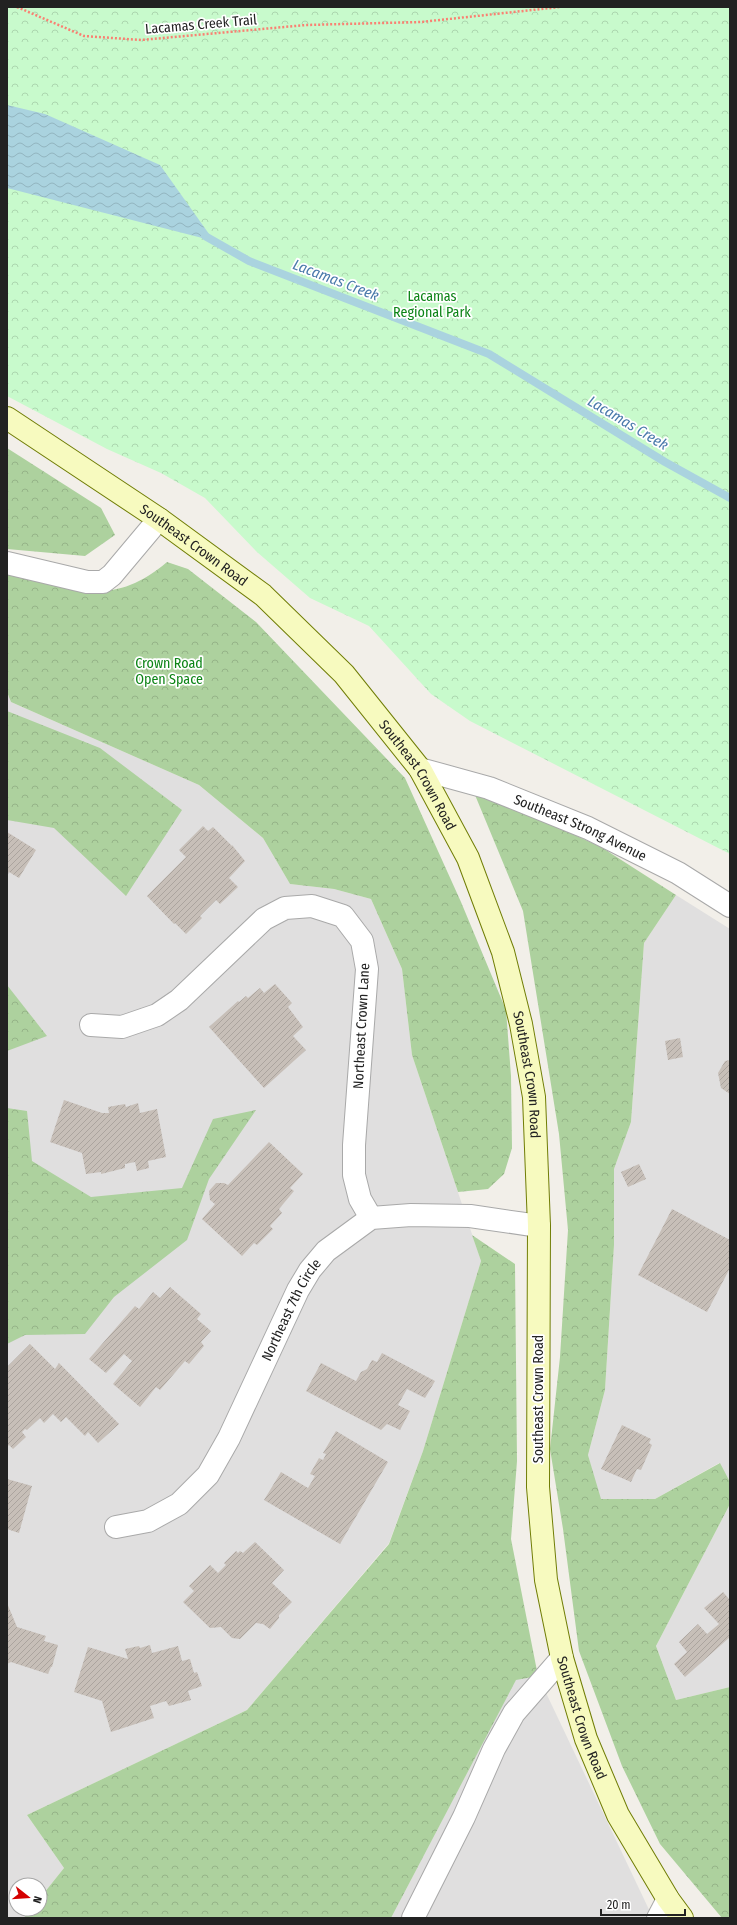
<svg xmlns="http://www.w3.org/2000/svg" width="737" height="1925" font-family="'Fira Sans Condensed',sans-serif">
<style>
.residential{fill:#e0dfdf}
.forest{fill:url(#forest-crowns)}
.park{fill:url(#park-crowns)}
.water{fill:url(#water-waves)}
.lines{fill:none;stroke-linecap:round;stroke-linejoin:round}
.stream{stroke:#aad3df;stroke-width:8}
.building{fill:url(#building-hatch)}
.street-casing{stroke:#a9a9a9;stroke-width:24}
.secondary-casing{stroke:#707d05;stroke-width:24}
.path{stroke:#fa8072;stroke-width:2.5;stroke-dasharray:2 2;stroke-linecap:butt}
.street{stroke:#fff;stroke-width:22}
.secondary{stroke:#f7fabf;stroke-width:22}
.labels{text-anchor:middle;stroke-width:3.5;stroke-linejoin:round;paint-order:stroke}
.street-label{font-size:14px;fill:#222;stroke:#fff}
.park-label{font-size:14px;fill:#0c8416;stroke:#fff}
.water-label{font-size:15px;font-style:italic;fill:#4a7aab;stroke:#fff}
</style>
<defs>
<pattern id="forest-crowns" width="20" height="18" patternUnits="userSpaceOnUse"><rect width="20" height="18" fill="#add19e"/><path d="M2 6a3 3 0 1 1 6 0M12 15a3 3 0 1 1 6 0" fill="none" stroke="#95b388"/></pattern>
<pattern id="park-crowns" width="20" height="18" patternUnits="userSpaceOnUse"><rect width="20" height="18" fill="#c8facc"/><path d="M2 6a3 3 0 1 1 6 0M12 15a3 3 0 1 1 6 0" fill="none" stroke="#acd6af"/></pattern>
<pattern id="water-waves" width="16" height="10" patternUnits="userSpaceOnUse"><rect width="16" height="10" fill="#aad3df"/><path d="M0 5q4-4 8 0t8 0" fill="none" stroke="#92b5bf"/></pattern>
<pattern id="building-hatch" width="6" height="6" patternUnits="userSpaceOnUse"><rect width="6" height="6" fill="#c7bfb8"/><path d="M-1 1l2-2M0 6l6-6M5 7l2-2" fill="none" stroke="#aba49e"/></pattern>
</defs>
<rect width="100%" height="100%" fill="#f2efe9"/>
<g class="residential">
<polygon points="7,692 11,702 199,785 263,838 290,884 334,889 371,899 402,969 412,1055 481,1261 423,1451 389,1543 247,1710 27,1815 64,1868 40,1898 40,1885 16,1885 16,1909 31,1909 24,1918 7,1918"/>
<polygon points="676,895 730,929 730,1482 719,1463 655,1499 600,1499 588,1455 605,1390 614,1245 614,1169 631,1122 644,943"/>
<polygon points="730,1504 730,1687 676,1700 656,1646"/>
<polygon points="538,1676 653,1918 391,1918 516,1679"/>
</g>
<g class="forest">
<polygon points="7,448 101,508 115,535 85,556 7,549"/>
<path d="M167,562L188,569L256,622L405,778L461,902L506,1010L511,1076L512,1148L504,1174L488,1189L458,1192L412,1055L402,969L371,899L334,889L290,884L263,838L199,785L11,702L7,692V572C70,588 111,610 167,562Z"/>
<polygon points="7,711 100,748 182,810 126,896 54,828 7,820"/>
<polygon points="475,795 515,808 601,847 676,895 644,943 631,1122 614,1169 614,1245 605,1390 588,1455 601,1499 655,1499 720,1463 730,1482 730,1504 656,1646 676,1700 730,1687 730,1918 722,1918 660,1844 622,1766 579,1651 563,1529 550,1449 560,1357 568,1230 559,1134 523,911"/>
<polygon points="7,985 47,1036 7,1051"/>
<polygon points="7,1108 27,1111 32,1161 91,1197 182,1188 213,1119 256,1110 209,1179 187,1240 114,1297 85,1334 25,1335 7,1344"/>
<polygon points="472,1235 515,1264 517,1461 511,1539 538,1676 516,1680 391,1918 24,1918 31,1909 40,1909 40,1898 64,1868 27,1815 247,1710 389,1544 423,1451 481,1261"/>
</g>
<polygon class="park" points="7,7 730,7 730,854 470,721 431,694 369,626 310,598 257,552 205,498 161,473 107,449 7,396"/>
<polygon class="water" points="7,105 45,114 160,165 214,241 7,188"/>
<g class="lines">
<polyline class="stream" points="205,236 249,261 489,354 665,462 730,498"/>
</g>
<g class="building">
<polygon points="203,826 208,831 213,827 232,846 232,845 245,861 229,878 238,887 220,904 216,900 200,916 202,918 186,934 175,923 174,924 147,896 186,857 179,850"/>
<polygon points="7,832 36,850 19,878 9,872 7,876"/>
<polygon points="275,984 292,1003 288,1007 303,1027 293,1036 306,1050 264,1088 209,1027 238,1001 239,1002 246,996 248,998 260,988 264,993"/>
<polygon points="680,1038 683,1057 668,1060 665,1041"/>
<polygon points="730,1060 730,1094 721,1088 718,1073 725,1061"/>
<polygon points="64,1100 102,1113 109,1113 108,1107 125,1104 126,1107 138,1103 140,1113 157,1109 166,1157 148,1161 149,1168 137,1171 135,1162 125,1164 125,1168 101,1174 101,1172 86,1174 82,1153 50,1142"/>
<polygon points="269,1142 303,1174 290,1188 294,1191 279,1209 282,1213 270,1226 273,1229 257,1245 254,1243 242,1256 202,1219 215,1204 210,1200 209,1191 216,1183 224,1183 228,1185"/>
<polygon points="639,1164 646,1179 628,1187 621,1172"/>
<polygon points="672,1209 730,1240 730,1268 707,1312 638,1275"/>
<polygon points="170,1287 201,1314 197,1319 211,1331 201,1342 204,1346 189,1364 185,1361 160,1390 156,1387 140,1407 113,1384 132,1361 124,1354 106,1373 89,1359 135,1306 139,1309 153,1292 160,1298"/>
<polygon points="30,1344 55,1369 59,1363 119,1424 98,1443 88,1432 85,1436 66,1417 61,1422 53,1414 44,1423 40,1418 27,1430 25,1429 22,1432 26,1437 13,1449 9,1445 7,1447 7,1367"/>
<polygon points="382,1353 435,1381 425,1398 407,1389 398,1405 410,1411 400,1430 387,1424 381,1430 306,1391 321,1363 356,1381 361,1372 367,1369 372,1360 377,1362"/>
<polygon points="622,1425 651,1439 649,1443 652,1445 641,1470 637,1469 631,1482 601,1469"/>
<polygon points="336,1431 388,1462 340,1544 264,1500 281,1472 308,1488 315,1476 310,1474 319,1458 323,1460 326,1454 323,1453"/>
<polygon points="7,1479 32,1486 19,1533 7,1529"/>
<polygon points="255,1542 284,1570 272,1583 292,1602 279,1615 279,1618 270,1629 263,1624 256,1623 240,1639 232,1638 221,1627 210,1628 183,1602 194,1591 189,1586 210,1565 218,1573 226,1565 224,1563 236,1551 238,1553 240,1551 243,1553"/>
<polygon points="723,1592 730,1600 730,1637 685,1677 674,1664 687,1652 679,1642 698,1624 707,1634 719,1624 704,1608"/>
<polygon points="7,1603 17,1627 46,1636 44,1641 58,1645 52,1667 51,1667 48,1674 11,1662 7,1664"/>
<polygon points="150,1645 152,1653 178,1646 182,1661 190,1659 194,1673 197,1672 202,1686 188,1691 191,1700 169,1706 166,1701 150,1706 154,1718 111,1732 102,1701 74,1692 88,1647 128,1659 125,1649 139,1646 140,1648"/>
</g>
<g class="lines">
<defs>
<g id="street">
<polyline points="7,563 87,582 103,582 112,575 159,519"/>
<path id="s1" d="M420,769L489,788L588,828L678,873L730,906"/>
<polyline points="91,1025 122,1027 157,1015 179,1000 264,919 285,908 312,906 343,916 362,941 367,969 354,1145 354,1175 360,1199 371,1218"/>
<path id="s2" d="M116,1527L148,1521L179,1504L208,1475L229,1438L298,1290L310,1270L326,1251L371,1218L411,1215L470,1216L539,1226"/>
<polyline points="413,1918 464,1817 494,1749 514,1713 562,1658"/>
<polyline points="658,1918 668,1899"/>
</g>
<g id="secondary">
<path id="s3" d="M7,418L159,519L263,595L344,674L420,769L468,858L503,952L521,1024L534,1097L539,1226L538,1487L546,1580L562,1658L586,1739L618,1815L668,1899L682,1918"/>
</g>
</defs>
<use href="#street" class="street-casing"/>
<use href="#secondary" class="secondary-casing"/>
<polyline class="path" points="17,7 84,36 141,40 306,25 421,22 560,7"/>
<use href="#street" class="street"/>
<use href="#secondary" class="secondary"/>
</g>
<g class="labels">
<g class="street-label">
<text transform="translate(201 24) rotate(-5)" y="5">Lacamas Creek Trail</text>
<text dy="5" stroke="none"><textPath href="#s3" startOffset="226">Southeast Crown Road</textPath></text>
<text dy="5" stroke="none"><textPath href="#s3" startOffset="550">Southeast Crown Road</textPath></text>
<text dy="5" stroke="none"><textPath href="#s1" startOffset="171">Southeast Strong Avenue</textPath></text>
<text transform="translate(361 1026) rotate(-87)" y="5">Northeast Crown Lane</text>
<text dy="5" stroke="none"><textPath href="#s3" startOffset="873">Southeast Crown Road</textPath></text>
<text dy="5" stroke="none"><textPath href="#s2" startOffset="294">Northeast 7th Circle</textPath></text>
<text transform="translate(538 1399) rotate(-90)" y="5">Southeast Crown Road</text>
<text dy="5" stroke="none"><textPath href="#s3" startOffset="1522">Southeast Crown Road</textPath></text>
</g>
<g class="park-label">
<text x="432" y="301">Lacamas<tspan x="432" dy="16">Regional Park</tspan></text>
<text x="169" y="668">Crown Road<tspan x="169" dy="16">Open Space</tspan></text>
</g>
<g class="water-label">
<text transform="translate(336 280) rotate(21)" y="5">Lacamas Creek</text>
<text transform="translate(628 423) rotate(31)" y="5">Lacamas Creek</text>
</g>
</g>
<rect width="737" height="1925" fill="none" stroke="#222222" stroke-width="16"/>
<g transform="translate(28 1897) rotate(107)"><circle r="19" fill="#ffffff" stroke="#a7a7a7"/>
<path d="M0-3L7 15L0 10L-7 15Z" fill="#d40000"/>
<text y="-6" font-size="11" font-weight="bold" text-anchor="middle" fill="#222222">N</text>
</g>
<path d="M601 1909v6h84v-6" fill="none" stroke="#222222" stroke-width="2"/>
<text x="607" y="1909" font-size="12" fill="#222222" stroke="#ffffff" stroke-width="3" paint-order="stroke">20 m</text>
</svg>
